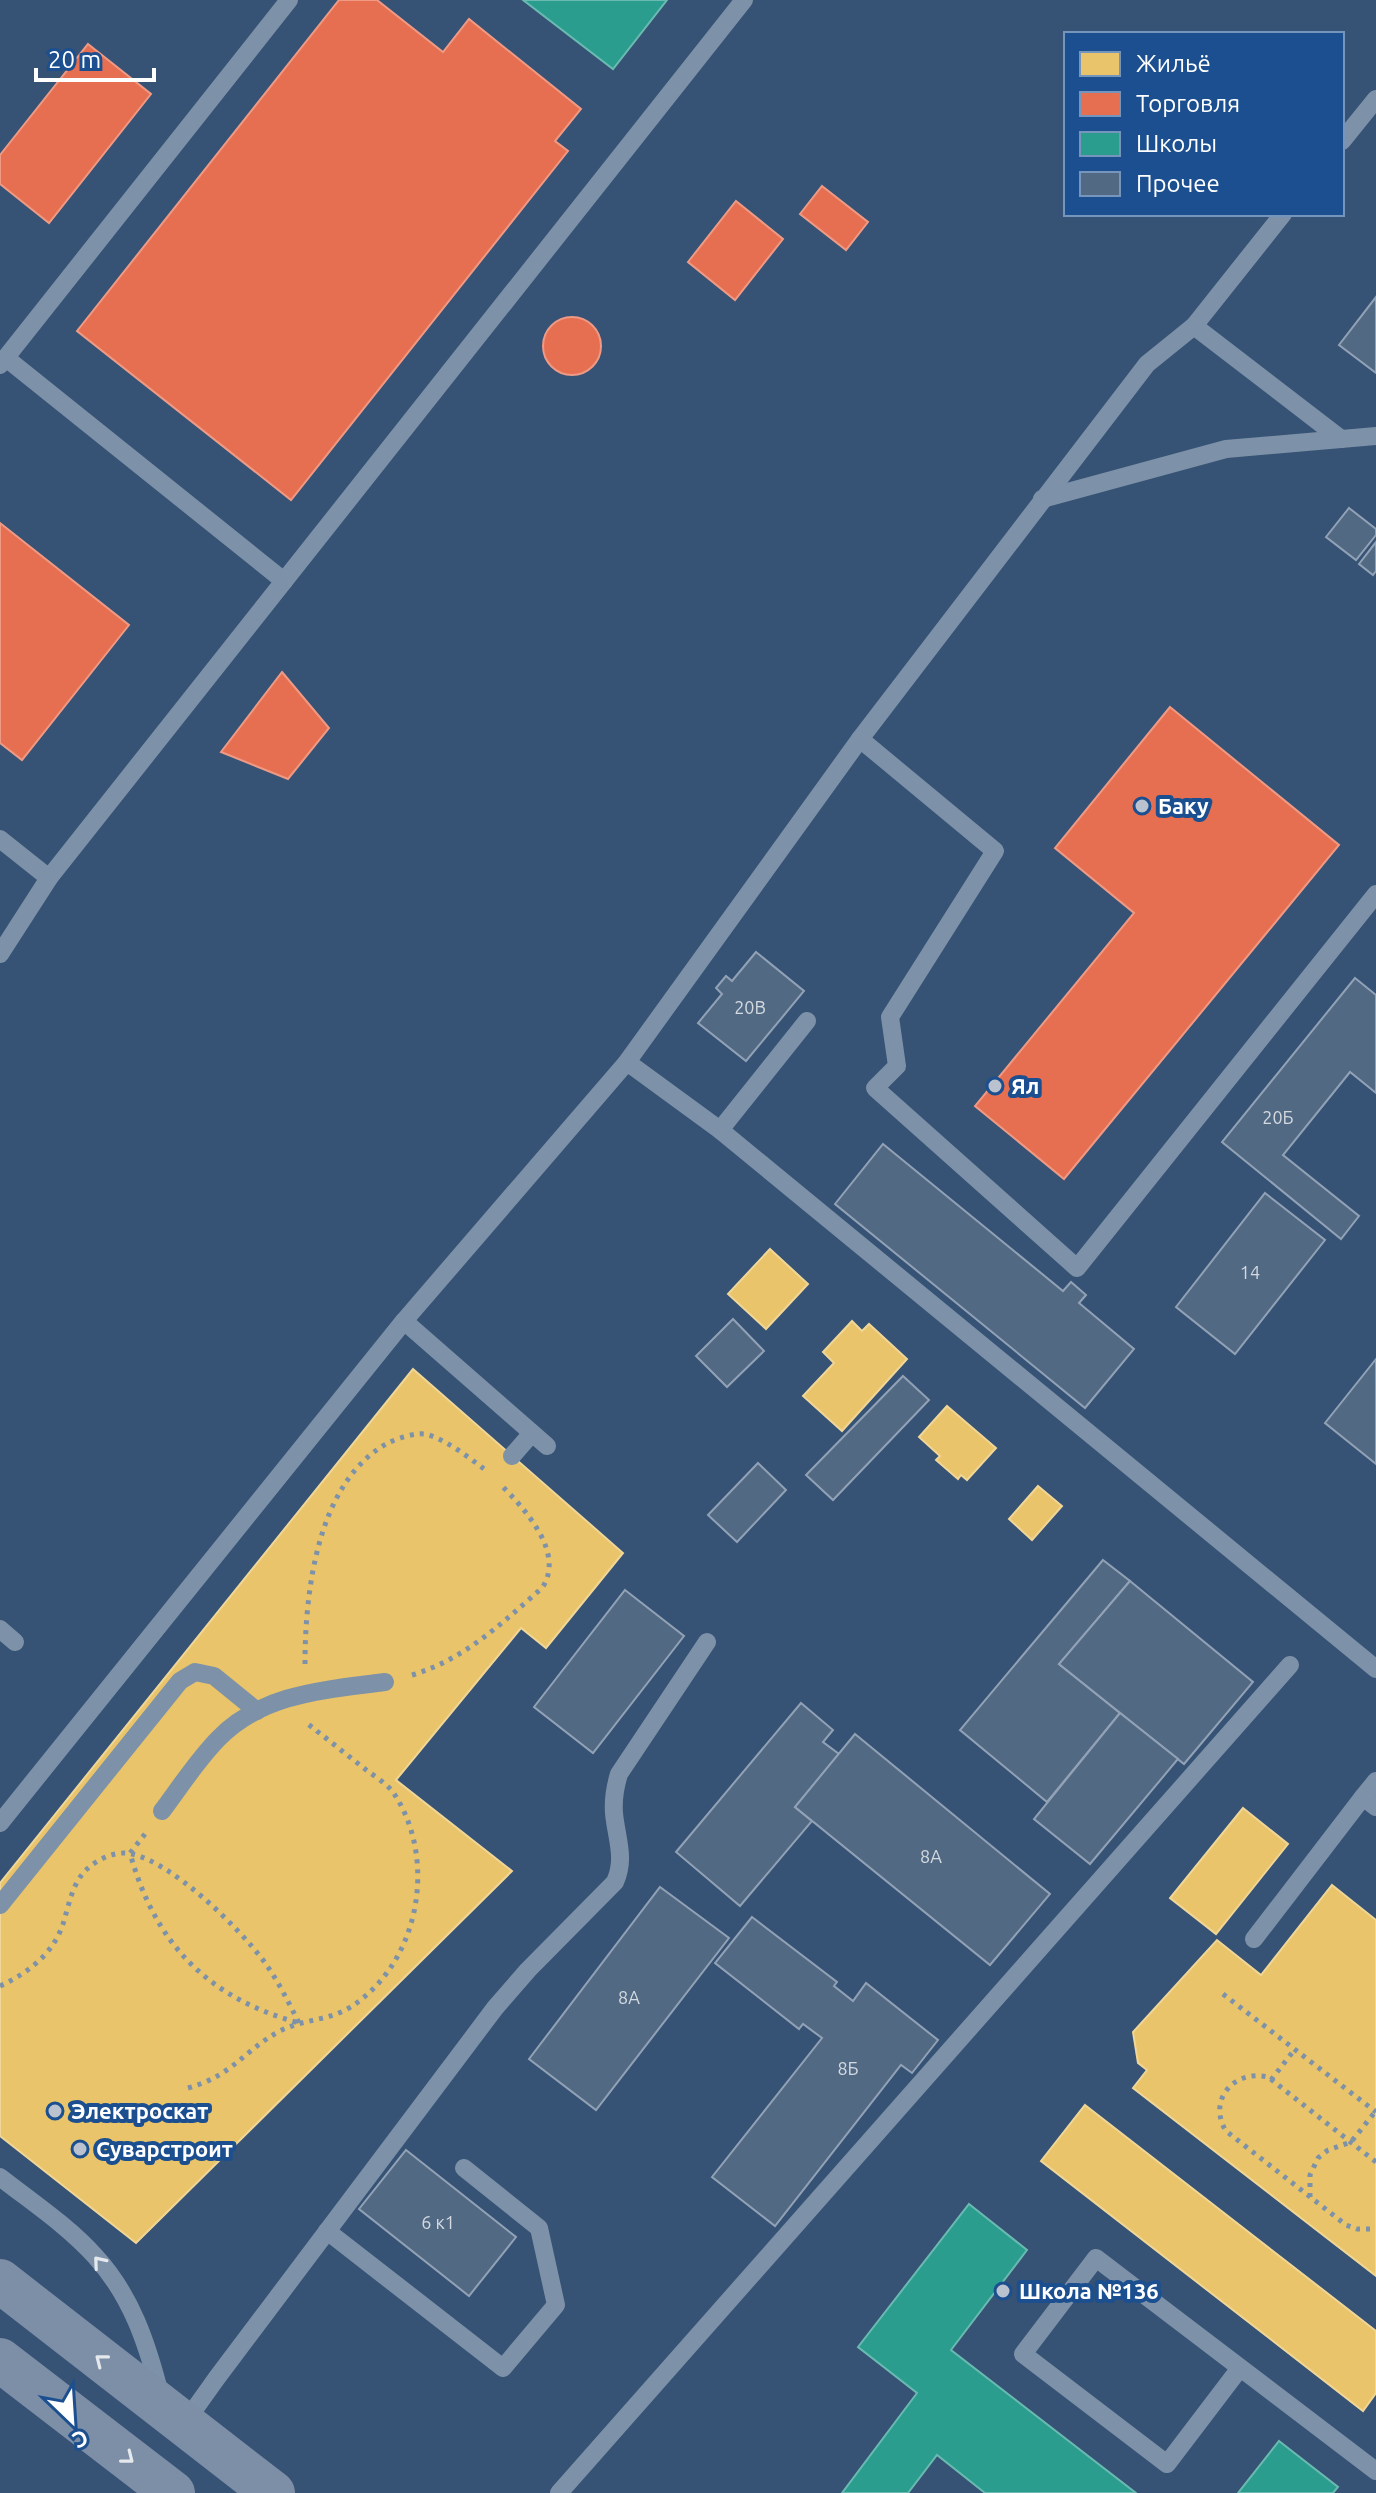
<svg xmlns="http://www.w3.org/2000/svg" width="1376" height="2493" font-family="Ubuntu,sans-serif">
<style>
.homes{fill:#e9c46a;stroke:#f0d697;stroke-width:2}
.shops{fill:#e76f51;stroke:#ee9a85;stroke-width:2}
.schools{fill:#2a9d8f;stroke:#6abab1;stroke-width:2}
.building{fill:#526984;stroke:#92a2b6;stroke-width:2}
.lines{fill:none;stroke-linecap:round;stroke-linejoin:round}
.path{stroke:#7d92a8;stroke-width:5;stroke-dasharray:4 6;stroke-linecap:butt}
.lane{stroke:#7d92a8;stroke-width:18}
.primary{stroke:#7d8ea7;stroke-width:44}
.oneway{stroke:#e5e9ee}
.oneway2{stroke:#e5e8ed}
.poi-dot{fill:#b9c2ce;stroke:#1b4f8f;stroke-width:3}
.labels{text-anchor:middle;stroke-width:8;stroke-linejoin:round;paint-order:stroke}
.number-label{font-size:18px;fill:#d4dae0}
.poi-label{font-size:22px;font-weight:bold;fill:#fff;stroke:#1b4f8f;text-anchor:start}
</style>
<rect width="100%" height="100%" fill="#365274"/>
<g class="homes">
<polygon points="770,1249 808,1284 766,1329 728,1294"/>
<polygon points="852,1321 862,1331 869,1324 907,1359 842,1431 803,1396 834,1363 823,1352"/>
<polygon points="413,1369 623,1553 546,1648 521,1628 396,1780 512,1871 136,2243 0,2136 0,1883"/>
<polygon points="947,1406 996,1448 967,1480 961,1475 958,1479 936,1460 940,1456 919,1437"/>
<polygon points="1038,1486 1062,1506 1032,1540 1009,1519"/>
<polygon points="1243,1808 1288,1844 1216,1934 1170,1898"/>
<polygon points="1332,1885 1376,1920 1376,2276 1133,2088 1147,2070 1138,2063 1133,2032 1217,1940 1261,1975"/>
<polygon points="1085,2105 1376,2331 1376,2393 1363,2411 1041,2161"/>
</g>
<g class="shops">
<polygon points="339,0 377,0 443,52 469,19 581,109 555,141 568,151 291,500 77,331"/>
<polygon points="88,44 151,94 49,223 0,184 0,155"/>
<polygon points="822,186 868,222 846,250 800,214"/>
<polygon points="736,201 783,239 735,300 688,262"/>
<circle cx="572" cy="346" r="29"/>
<polygon points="0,523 129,625 22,760 0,743"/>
<polygon points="282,672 329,728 288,779 221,752"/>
<polygon points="1170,707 1339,845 1064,1179 975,1106 1134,913 1055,848"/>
</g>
<g class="schools">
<polygon points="523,0 667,0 613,69"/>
<polygon points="969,2204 1027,2250 951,2350 1136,2493 985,2493 937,2455 908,2493 842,2493 917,2393 858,2347"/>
<polygon points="1279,2441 1338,2487 1333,2493 1238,2493"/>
</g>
<g class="building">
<polygon points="1376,297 1376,373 1339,345"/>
<polygon points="1349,508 1376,529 1376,535 1356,560 1326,537"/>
<polygon points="1376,542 1376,571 1373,575 1359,564"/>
<polygon points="756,952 804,991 746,1061 698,1023 722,994 716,988 726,976 732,981"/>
<polygon points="1355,978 1376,995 1376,1093 1350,1072 1283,1155 1359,1216 1341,1239 1222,1142"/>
<polygon points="883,1144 1063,1291 1071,1282 1086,1295 1079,1303 1134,1349 1085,1408 835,1204"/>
<polygon points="1265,1193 1325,1240 1235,1354 1176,1307"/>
<polygon points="733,1319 764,1351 727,1387 696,1356"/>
<polygon points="1376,1359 1376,1464 1325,1423"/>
<polygon points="903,1376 929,1400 833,1500 806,1475"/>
<polygon points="758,1463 786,1490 737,1542 708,1515"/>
<polygon points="1103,1560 1130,1581 1059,1664 1120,1713 1047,1802 960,1730"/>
<polygon points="1130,1581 1253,1682 1184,1764 1059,1664"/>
<polygon points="625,1590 684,1636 593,1753 534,1707"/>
<polygon points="801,1703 833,1730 823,1742 839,1754 795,1807 812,1821 740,1906 676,1852"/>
<polygon points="1120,1713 1178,1759 1090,1864 1034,1819"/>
<polygon points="855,1734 1050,1894 990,1965 795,1807"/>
<polygon points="660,1887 729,1938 596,2110 529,2059"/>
<polygon points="752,1917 837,1982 834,1986 853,2001 866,1983 938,2040 912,2073 901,2065 775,2226 712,2177 822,2038 803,2024 799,2029 715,1963"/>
<polygon points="406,2150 516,2237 469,2296 359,2209"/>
</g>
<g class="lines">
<g class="path">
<path d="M305,1664C305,1593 317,1481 388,1443C399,1438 418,1431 429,1435C450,1442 469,1458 487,1471"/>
<path d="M412,1675C465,1659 501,1624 542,1588C566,1553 524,1508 500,1484"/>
<path d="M145,1834L130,1853C155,1944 208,1998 299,2023"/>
<path d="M0,1986C28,1973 53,1954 63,1924C69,1905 72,1883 87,1869C98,1859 116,1850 132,1854C174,1864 237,1926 263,1960C277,1979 288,2001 299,2023"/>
<polyline points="1223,1994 1376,2112"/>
<polyline points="1271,2080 1295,2049"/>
<path d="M188,2088C234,2075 244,2050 280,2031C303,2019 327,2021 349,2008C419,1965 439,1860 393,1792C386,1783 374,1776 365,1769C346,1754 327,1739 308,1724"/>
<path d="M1376,2162L1268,2077C1234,2069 1207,2100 1226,2131L1346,2225L1357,2229H1376"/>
<polyline points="1310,2197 1310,2175 1318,2158 1328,2150 1351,2142 1375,2112"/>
</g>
<g class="lane">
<polyline points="1342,141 1376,99"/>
<polyline points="1194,326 1341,439"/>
<polyline points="6,358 284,581"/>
<polyline points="0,365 289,0"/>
<polyline points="1042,499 1226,449 1376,436"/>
<polyline points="860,739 995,851 890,1017 897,1066 875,1088 1077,1268 1376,894"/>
<polyline points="0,839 49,878"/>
<polyline points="0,954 49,878 744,0"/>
<polyline points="627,1062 860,739 1147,364 1194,326 1283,214"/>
<polyline points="720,1130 807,1021"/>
<polyline points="404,1321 547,1446"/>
<polyline points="512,1456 532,1433"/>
<polyline points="0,1629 15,1642"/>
<polyline points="1376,1781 1363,1797 1376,1807"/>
<path d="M162,1811C180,1787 198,1759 219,1738C263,1693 326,1690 385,1682"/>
<polyline points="0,1823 404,1321 627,1062 720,1130 1376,1669"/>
<polyline points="0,1905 180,1681 195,1672 214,1676 257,1711"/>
<polyline points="1254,1939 1363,1797"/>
<path d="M0,2177C32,2202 68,2226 95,2256C131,2295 147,2343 160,2394"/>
<polyline points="327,2231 503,2368 556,2305 539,2228 464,2168"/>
<polyline points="1240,2368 1167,2464 1023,2354 1096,2258 1376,2471"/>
<path d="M184,2424L216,2379L495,2008L528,1970L615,1882C626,1858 616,1837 614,1813C613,1799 615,1787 619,1774L707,1642"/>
<polyline points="559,2493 1290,1665"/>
</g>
<g class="primary">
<polyline points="0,2281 273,2493"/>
<polyline points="0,2360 173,2493"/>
</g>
</g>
<defs><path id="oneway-chevron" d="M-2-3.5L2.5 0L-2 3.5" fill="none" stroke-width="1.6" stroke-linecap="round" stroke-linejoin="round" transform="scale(2)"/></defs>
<use class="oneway" href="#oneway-chevron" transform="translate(99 2262) rotate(-130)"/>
<g class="oneway2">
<use href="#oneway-chevron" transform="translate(101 2360) rotate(-142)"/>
<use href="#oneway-chevron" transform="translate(128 2458) rotate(38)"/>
</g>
<g class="poi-dot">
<circle cx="1142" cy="806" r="8"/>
<circle cx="995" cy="1086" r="8"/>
<circle cx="55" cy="2111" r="8"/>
<circle cx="80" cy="2149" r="8"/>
<circle cx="1003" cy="2291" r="8"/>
</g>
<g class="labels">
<g class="number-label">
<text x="750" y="1014">20В</text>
<text x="1278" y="1124">20Б</text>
<text x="1250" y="1279">14</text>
<text x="931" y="1863">8А</text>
<text x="629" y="2004">8А</text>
<text x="848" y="2075">8Б</text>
<text x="438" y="2229">6 к1</text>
</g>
<g class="poi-label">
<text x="1158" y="814">Баку</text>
<text x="1011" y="1094">Ял</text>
<text x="71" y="2119">Электроскат</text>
<text x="96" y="2157">Суварстроит</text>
<text x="1019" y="2299">Школа №136</text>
</g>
</g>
<rect x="1064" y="32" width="280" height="184" fill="#1b4f8f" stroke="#7695bc" stroke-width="2"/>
<rect x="1080" y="52" width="40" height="24" fill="#e9c46a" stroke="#7695bc" stroke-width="2"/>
<text x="1136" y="72" font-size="24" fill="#ffffff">Жильё</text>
<rect x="1080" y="92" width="40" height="24" fill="#e76f51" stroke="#7695bc" stroke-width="2"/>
<text x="1136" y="112" font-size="24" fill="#ffffff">Торговля</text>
<rect x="1080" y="132" width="40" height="24" fill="#2a9d8f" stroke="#7695bc" stroke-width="2"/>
<text x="1136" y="152" font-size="24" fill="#ffffff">Школы</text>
<rect x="1080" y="172" width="40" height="24" fill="#526984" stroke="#7695bc" stroke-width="2"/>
<text x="1136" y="192" font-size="24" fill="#ffffff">Прочее</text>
<g transform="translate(72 2421) rotate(155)" stroke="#1b4f8f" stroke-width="6" paint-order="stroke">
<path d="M0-6L14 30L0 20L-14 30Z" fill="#ffffff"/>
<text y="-12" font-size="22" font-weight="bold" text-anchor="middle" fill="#ffffff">С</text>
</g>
<path d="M36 68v12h118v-12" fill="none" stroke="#ffffff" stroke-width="4"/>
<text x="48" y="68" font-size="24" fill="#ffffff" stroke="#1b4f8f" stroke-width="6" paint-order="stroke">20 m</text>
</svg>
